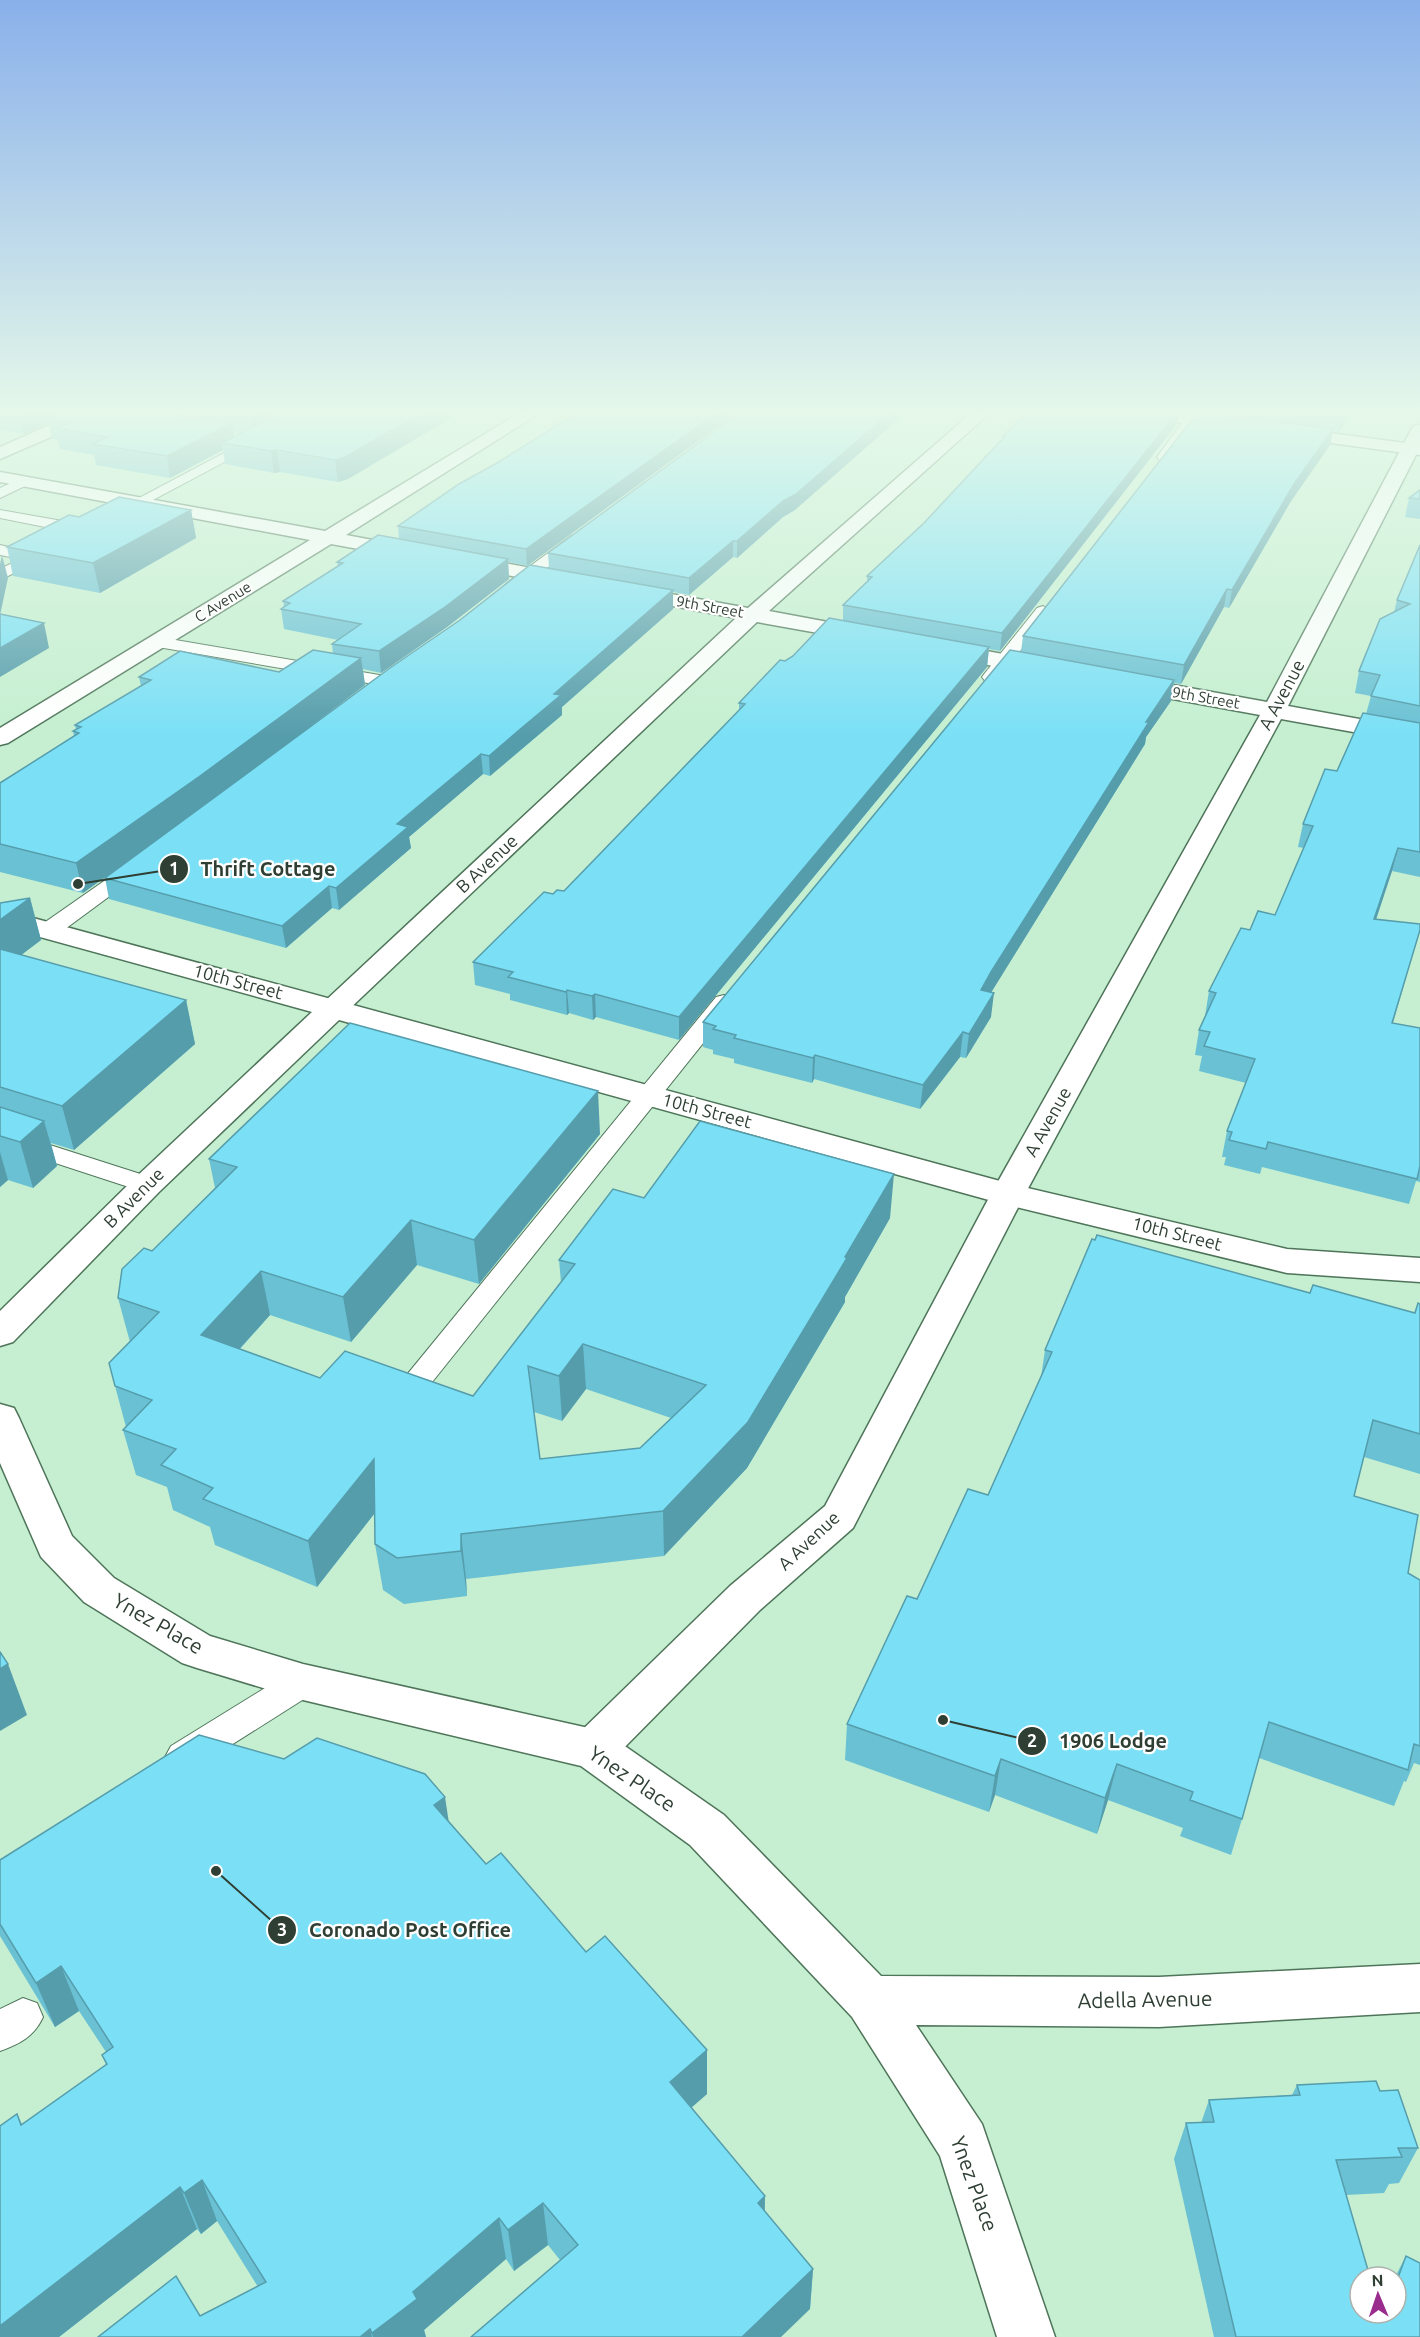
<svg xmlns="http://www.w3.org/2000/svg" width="1420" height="2337" font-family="Ubuntu,sans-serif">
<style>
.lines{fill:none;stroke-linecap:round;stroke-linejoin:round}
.service-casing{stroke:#4e7459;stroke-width:2}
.minor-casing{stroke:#4e7459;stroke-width:3}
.tertiary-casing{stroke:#4e7459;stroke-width:3}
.trunk-casing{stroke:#4e7459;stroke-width:3}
.service{fill:#fff;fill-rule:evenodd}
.minor{fill:#fff;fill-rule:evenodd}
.tertiary{fill:#fff;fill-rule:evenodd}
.trunk{fill:#fff;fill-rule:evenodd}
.wall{fill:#6ac1d4;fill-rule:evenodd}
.shaded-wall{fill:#569dac}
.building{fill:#7be0f6;stroke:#569dac;stroke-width:1.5;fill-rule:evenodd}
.labels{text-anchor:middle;stroke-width:4.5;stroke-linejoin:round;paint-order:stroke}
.far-street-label{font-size:15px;fill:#2f3f33;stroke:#fff}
.street-label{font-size:18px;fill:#2f3f33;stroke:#fff}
.near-street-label{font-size:21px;fill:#2f3f33;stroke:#fff}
.leader{fill:none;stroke:#2f3f33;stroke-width:2}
.callout-dot{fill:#2f3f33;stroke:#fff;stroke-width:2}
.mark-label{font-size:18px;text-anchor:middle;font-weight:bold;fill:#fff}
.callout-label{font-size:20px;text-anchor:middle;font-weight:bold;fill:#2f3f33;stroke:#fff;stroke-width:4.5;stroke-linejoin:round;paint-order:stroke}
</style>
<rect width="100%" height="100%" fill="#c5efd0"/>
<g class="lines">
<defs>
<g id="service">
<polygon points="307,409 324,409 119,518 114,519 107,515"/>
<polygon points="1192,409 1206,409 1169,460 1159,460 1157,457"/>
<polygon points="24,477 29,478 31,481 29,484 0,498 0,488"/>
<polygon points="0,510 85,525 93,530 85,535 0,518"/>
<polygon points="576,534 584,539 581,542 518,590 506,590 504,587 506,584 571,536"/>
<polygon points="0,545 32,552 42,548 50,553 40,560 0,580 0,569 20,559 0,555"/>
<polygon points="1043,606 1051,611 997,681 985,681 982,677 985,673 1037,608"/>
<polygon points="158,637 385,676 391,677 394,681 391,685 385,686 152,646 150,642 152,638"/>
<polygon points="134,863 141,865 144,869 141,873 57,935 49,936 41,935 38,930 41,925 127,865"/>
<polygon points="724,995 732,997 735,1002 732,1007 421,1396 411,1399 401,1396 396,1389 401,1382 716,997"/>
<polygon points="0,1129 156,1179 160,1185 156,1191 147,1193 0,1145"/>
<polygon points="303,1668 315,1672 320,1682 315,1692 195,1768 183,1772 171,1768 165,1757 171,1746 291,1672"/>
<path d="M23,1998L37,2003L43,2017C34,2037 19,2044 0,2051V2009Z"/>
</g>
<g id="minor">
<polygon points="526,409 546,409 346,535 415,548 418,552 415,556 408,558 331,544 8,743 0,745 0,728 310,540 0,482 0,472 325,531"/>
<polygon points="976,409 994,409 769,611 871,630 874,635 871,640 863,641 757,622 344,1014 334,1017 324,1014 319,1008 324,1002 736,618 620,596 617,592 620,588 627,586 748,608"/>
<polygon points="1420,425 1420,447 1288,706 1420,730 1420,744 1281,719 1025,1194 853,1528 760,1610 609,1763 593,1769 577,1763 570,1749 577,1735 730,1586 825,1506 991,1194 1260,715 1129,691 1121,689 1118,684 1121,679 1129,677 1267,702 1411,430 1414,426"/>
<polygon points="465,556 565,574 572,576 575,580 572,584 565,586 458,566 455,562 458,558"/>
<polygon points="943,643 1046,662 1054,664 1057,669 1054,674 1046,676 935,655 932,650 935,645"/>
</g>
<g id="tertiary">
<polygon points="1109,409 1155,409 1237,420 1243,421 1246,425 1243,429 1237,430 1117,414 1111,413"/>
<polygon points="1285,427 1420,445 1420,455 1279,436 1276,432 1279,428"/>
<polygon points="0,909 1011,1184 1287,1249 1420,1258 1420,1282 1287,1273 996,1202 339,1020 159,1192 13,1342 0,1346 0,1311 135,1178 312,1012 0,926"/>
<polygon points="0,1404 14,1408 19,1418 72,1536 114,1578 210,1636 303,1664 593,1729 609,1735 724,1815 881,1976 1159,1977 1420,1964 1420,2012 1159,2027 916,2025 982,2124 1055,2337 997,2337 940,2156 852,2017 690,1845 581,1766 303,1700 197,1668 182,1663 84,1602 41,1557 0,1463"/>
</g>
<polygon id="trunk" points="86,409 108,409 106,413 0,459 0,447"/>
</defs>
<use href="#service" class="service-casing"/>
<use href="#minor" class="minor-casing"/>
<use href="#tertiary" class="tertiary-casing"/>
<use href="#trunk" class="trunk-casing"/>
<use href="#service" class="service"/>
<use href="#minor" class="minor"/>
<use href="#tertiary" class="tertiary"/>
<use href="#trunk" class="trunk"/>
</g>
<g class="wall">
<path d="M0,409H466L348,479L338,482L280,472L274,473L225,464L223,450L170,478L96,465L94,455L60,449L58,440L52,439L49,423L24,434L0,430ZM233,432L240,433L234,436Z"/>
<polygon points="583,409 742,409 527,566 508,562 509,579 447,627 381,673 363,669 365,685 293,739 549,568 548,553 795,510 783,517 737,558 733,557 689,595 673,592 673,609 562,707 562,715 490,776 483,774 409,837 411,848 339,910 332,908 286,948 109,899 105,878 147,847 83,893 0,872 0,783 74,736 73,731 76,730 75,725 141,686 139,677 279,672 333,654 332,644 338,640 284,629 281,609 284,606 283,601 338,567 337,562 399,539 398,526"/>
<polygon points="1031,409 1190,409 1187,411 1179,410 1177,424 1000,651 989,649 987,667 679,1040 596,1017 593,1020 569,1013 567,1015 510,1000 510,994 475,985 473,962 553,894 564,891 739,710 739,703 785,661 843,620 843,605 867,582 867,576 924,523 1002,439 1003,436"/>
<polygon points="1206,409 1354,409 1339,432 1333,431 1330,445 1291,501 1229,608 1224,607 1181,684 1174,683 1171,701 1146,737 1145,744 991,992 991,1017 966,1058 960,1057 920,1109 814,1079 812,1083 734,1063 734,1059 713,1054 713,1050 703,1047 703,1022 1021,652 1023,636 1205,413"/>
<polygon points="1420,490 1420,519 1405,517 1409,498"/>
<polygon points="191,510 196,538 100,593 13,576 7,547 79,517"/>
<polygon points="1420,545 1420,877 1392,871 1376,920 1420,930 1393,1023 1420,1028 1420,1182 1416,1181 1409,1204 1262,1167 1260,1174 1224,1165 1226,1157 1222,1157 1227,1131 1246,1083 1199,1071 1202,1056 1195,1055 1199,1030 1206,1016 1205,1016 1209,991 1250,930 1275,915 1304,848 1298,847 1303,824 1337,771 1366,714 1371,696 1355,693 1359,671 1394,612 1397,600"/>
<polygon points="30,898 41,940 21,955 186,1000 195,1044 74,1150 51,1143 57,1166 33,1188 8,1180 0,1187 0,903"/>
<path d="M600,1134L479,1284L417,1265L351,1342L270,1315L240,1349L320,1378L473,1396L561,1282L559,1260L644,1198L890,1218L845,1297V1302L747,1468L664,1556L466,1579L467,1596L404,1604L383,1590L375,1544V1513L317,1587L215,1545L210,1527L173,1510L167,1487L136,1475L123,1430L126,1427L115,1386L130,1342L118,1298L152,1251L215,1188L209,1159ZM586,1389L671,1418L640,1448L540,1459L534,1412L562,1421Z"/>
<polygon points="1310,1293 1414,1313 1418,1303 1420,1304 1420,1474 1364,1457 1354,1496 1408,1573 1420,1580 1420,1765 1414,1763 1406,1782 1404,1781 1394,1806 1259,1758 1242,1819 1231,1855 1180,1836 1183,1828 1108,1800 1097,1834 995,1795 989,1812 845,1760 847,1724 917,1599 988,1495 1041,1377 1045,1350"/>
<polygon points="449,1822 486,1864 586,1952 707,2050 707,2094 691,2108 765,2196 765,2211 813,2269 810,2309 560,2260 548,2245 514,2271 506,2259 424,2330 426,2337 98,2337 200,2316 258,2287 217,2221 201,2234 197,2229 59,2337 17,2114 22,2124 106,2065 102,2055 106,2052 79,2011 55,2027 0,1936 0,1860"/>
<polygon points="1297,2085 1380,2091 1418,2148 1399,2183 1389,2184 1384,2193 1346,2195 1360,2313 1396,2313 1396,2277 1395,2277 1406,2256 1420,2337 1214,2337 1174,2159 1186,2123 1201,2123 1209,2100 1292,2095"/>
</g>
<g class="shaded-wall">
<polygon points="29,409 80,409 48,418 49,423 24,434 19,413"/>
<polygon points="260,409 302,409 254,435 251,414"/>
<polygon points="429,409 466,409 348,479 338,482 335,460"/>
<polygon points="722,409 742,409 527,566 526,549"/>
<polygon points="894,409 910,409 795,510 783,517 737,558 737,541 783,501"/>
<polygon points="1347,409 1354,409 1339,432 1342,417"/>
<polygon points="1179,410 1177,424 1000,651 1002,633"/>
<polygon points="232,423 235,444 222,443 223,450 170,478 167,456"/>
<polygon points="1333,429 1330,445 1291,501 1229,608 1232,590 1294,484"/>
<polygon points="277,450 280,472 274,473 271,451"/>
<polygon points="191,510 196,538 100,593 93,563"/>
<polygon points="733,541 733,557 689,595 689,578"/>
<polygon points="2,555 8,578 0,615 0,564"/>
<polygon points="508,559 509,579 447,627 381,673 379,651"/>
<polygon points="1227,589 1224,607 1181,684 1184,665"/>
<polygon points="673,590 673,609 562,707 562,715 490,776 489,756 554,694"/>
<polygon points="44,623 49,648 0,677 0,648"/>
<polygon points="989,647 987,667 679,1040 679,1017"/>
<polygon points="361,658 365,685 206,805 83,893 76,863"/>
<polygon points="1174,680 1171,701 1146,737 1145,744 989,996 981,990 991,972 1146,722"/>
<polygon points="481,754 483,774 409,837 411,848 339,910 336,888 397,824"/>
<polygon points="1398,848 1392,871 1368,943 1374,919"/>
<polygon points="329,886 332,908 286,948 282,926"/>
<polygon points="30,898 41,940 0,971 0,920"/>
<polygon points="567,990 569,1013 567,1015 566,992"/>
<polygon points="994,993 991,1017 966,1058 969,1034"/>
<polygon points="595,994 596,1017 593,1020 592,996"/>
<polygon points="186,1000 195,1044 74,1150 62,1106"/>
<polygon points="963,1032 960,1057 920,1109 923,1085"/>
<polygon points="815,1055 814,1079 812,1083 813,1058"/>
<polygon points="598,1091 600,1134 479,1284 474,1240"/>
<polygon points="44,1121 57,1166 33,1188 20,1142"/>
<polygon points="0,1152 8,1180 0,1187"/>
<polygon points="894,1174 890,1218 845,1297 845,1302 747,1468 664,1556 663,1511 845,1257"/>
<polygon points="411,1220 417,1265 351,1342 343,1297"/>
<polygon points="261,1271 270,1315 211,1380 201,1335"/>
<polygon points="583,1344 586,1389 562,1421 559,1376"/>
<polygon points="374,1459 381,1505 317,1587 308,1541"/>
<polygon points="461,1534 466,1579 467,1596 461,1551"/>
<polygon points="8,1664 27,1715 0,1731 0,1669"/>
<polygon points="1001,1759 995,1795 989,1812 995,1776"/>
<polygon points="1117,1764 1108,1800 1097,1834 1105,1798"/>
<polygon points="445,1797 452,1843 434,1805"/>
<polygon points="61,1966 79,2011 55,2027 36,1983"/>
<polygon points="707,2050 707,2094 671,2125 670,2082"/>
<polygon points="202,2180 217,2221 201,2234 184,2193"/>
<polygon points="180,2187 197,2229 59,2337 0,2337 0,2326"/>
<polygon points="765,2196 764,2237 758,2203"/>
<polygon points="543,2203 548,2245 514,2271 508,2230"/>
<polygon points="499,2218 506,2259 424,2330 426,2337 373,2337 372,2333 413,2292"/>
<polygon points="813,2269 810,2309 781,2337 742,2337"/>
<polygon points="370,2329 372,2337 360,2337"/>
</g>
<g class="building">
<polygon points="0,409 29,409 19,413 0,410"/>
<polygon points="69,409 174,409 174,411 177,415 232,423 167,456 92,444 108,437 56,428 71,422 48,418"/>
<polygon points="207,409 260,409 251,414"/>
<polygon points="287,409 429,409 345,457 335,460 277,450 271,451 222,443"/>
<polygon points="583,409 722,409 526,549 398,526 459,484 497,463"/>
<polygon points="745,409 894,409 796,494 783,501 737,541 733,541 689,578 548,553"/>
<polygon points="1031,409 1179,410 1002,633 843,605 872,577 867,576 924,523 1005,436 1003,436"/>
<polygon points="1281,409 1347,409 1342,417"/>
<polygon points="1198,412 1333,429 1294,484 1232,590 1227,589 1184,665 1023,636"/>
<polygon points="1420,490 1420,499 1409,498"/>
<polygon points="119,497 191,510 93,563 7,547 69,515 79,517"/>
<polygon points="378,535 508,559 445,607 379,651 332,644 361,624 281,609 290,603 283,601 343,563 337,562"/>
<polygon points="1420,545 1420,706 1371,696 1380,675 1359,671 1380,619 1410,604 1397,600"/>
<polygon points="530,565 673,590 554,694 561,695 518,731 489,756 481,754 397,824 408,827 336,888 329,886 282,926 105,878 390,668 460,620"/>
<polygon points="0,614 44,623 0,648"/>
<polygon points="829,618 989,647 679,1017 595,994 592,996 567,990 566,992 508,977 513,972 473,962 544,892 553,894 557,890 564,891 745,704 739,703 780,660 785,661 793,656"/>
<polygon points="313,650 361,658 200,776 76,863 0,844 0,783 79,733 73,731 81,727 75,725 151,680 139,677 180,651 279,672"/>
<polygon points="1010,650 1174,680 1146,722 1149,722 991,972 981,990 994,993 969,1034 963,1032 923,1085 815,1055 813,1058 734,1038 736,1035 713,1029 716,1026 703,1022"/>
<polygon points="1363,713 1420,723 1420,852 1398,848 1374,919 1420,924 1420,930 1392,1023 1420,1028 1420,1166 1417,1179 1268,1142 1266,1149 1229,1140 1232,1132 1227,1131 1255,1059 1204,1046 1210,1032 1199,1030 1216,993 1209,991 1241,928 1250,930 1258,911 1275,915 1313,826 1303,824 1325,769 1337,771"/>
<polygon points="30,898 0,920 0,903"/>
<polygon points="0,949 186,1000 62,1106 0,1087"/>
<path d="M350,1023L598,1091L474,1240L411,1220L343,1297L261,1271L201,1335L320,1378L345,1351L473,1396L575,1264L559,1260L613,1189L644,1198L700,1121L894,1174L845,1257L847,1258L748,1422L663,1511L461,1534V1551L397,1558L375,1544L374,1459L308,1541L203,1499L213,1488L161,1465L176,1449L123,1430L152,1400L115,1386L109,1363L159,1312L118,1298L122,1269L144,1248L152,1251L237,1167L209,1159ZM583,1344L706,1385L640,1448L540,1459L528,1366L559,1376Z"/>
<polygon points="0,1107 44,1121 20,1142 0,1136"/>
<polygon points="1097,1235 1310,1293 1313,1285 1415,1313 1418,1303 1420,1304 1420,1434 1373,1420 1354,1496 1418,1515 1408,1573 1420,1580 1420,1746 1414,1744 1408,1770 1269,1722 1242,1819 1190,1800 1193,1792 1117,1764 1105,1798 1001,1759 995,1776 847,1724 907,1596 917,1599 968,1489 988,1495 1052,1352 1045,1350 1092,1239 1095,1240"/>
<polygon points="0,1652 8,1664 0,1669"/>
<polygon points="199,1735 284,1759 317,1738 425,1774 445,1797 434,1805 486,1864 501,1853 586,1952 605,1936 707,2050 670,2082 765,2196 758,2203 813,2269 742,2337 471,2337 578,2245 543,2203 508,2230 499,2218 413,2292 417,2299 372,2333 370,2329 360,2337 98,2337 176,2276 200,2316 266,2282 202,2180 184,2193 180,2187 0,2326 0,2126 17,2114 21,2125 107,2064 102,2055 113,2047 61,1966 36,1983 0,1924 0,1860"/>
<polygon points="1376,2081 1380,2091 1398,2090 1418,2148 1398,2148 1402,2157 1336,2160 1370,2277 1360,2277 1360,2313 1381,2313 1383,2319 1385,2313 1396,2313 1396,2283 1406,2256 1420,2263 1420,2337 1236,2337 1186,2123 1214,2122 1209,2100 1300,2095 1297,2085"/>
</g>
<linearGradient id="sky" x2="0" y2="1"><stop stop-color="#89b0ea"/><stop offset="0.56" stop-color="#e5f8ea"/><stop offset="1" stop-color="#e5f8ea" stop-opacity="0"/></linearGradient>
<rect width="1420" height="736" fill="url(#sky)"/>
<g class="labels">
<g class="far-street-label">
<text transform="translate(223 602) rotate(-32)" y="5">C Avenue</text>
<text transform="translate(710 607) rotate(10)" y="5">9th Street</text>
<text transform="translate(1206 698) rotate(10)" y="5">9th Street</text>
</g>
<g class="street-label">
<text transform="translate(1282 695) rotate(-62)" y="6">A Avenue</text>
<text transform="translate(487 864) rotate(-43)" y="6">B Avenue</text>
<text transform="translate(238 982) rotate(15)" y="6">10th Street</text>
<text transform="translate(707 1111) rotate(15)" y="6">10th Street</text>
<text transform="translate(1048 1122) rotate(-61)" y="6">A Avenue</text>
<text transform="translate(134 1198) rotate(-45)" y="6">B Avenue</text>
<text transform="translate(1177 1234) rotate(14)" y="6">10th Street</text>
<text transform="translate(809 1541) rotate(-43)" y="6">A Avenue</text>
</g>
<g class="near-street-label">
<text transform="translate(158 1624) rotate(30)" y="7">Ynez Place</text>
<text transform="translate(632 1779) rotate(34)" y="7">Ynez Place</text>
<text transform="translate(1145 2000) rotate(-1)" y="7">Adella Avenue</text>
<text transform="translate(974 2184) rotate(70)" y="7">Ynez Place</text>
</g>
</g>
<path class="leader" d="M78 884L174 869M943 1720L1032 1741M216 1871L282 1930"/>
<g class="callout-dot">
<circle cx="78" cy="884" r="6"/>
<circle cx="943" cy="1720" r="6"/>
<circle cx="216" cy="1871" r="6"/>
<circle cx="174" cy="869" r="15"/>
<circle cx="1032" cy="1741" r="15"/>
<circle cx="282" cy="1930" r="15"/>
</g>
<g class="mark-label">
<text x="174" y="875">1</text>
<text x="1032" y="1747">2</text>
<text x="282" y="1936">3</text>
</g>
<g class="callout-label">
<text x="268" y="876">Thrift Cottage</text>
<text x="1113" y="1748">1906 Lodge</text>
<text x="410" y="1937">Coronado Post Office</text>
</g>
<g transform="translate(1378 2295) rotate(358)"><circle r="28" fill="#ffffff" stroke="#acb2ad" stroke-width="1.5"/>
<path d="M0-4.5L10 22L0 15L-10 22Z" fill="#992c8c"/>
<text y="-9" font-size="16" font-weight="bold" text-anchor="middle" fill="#2f3f33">N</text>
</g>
</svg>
